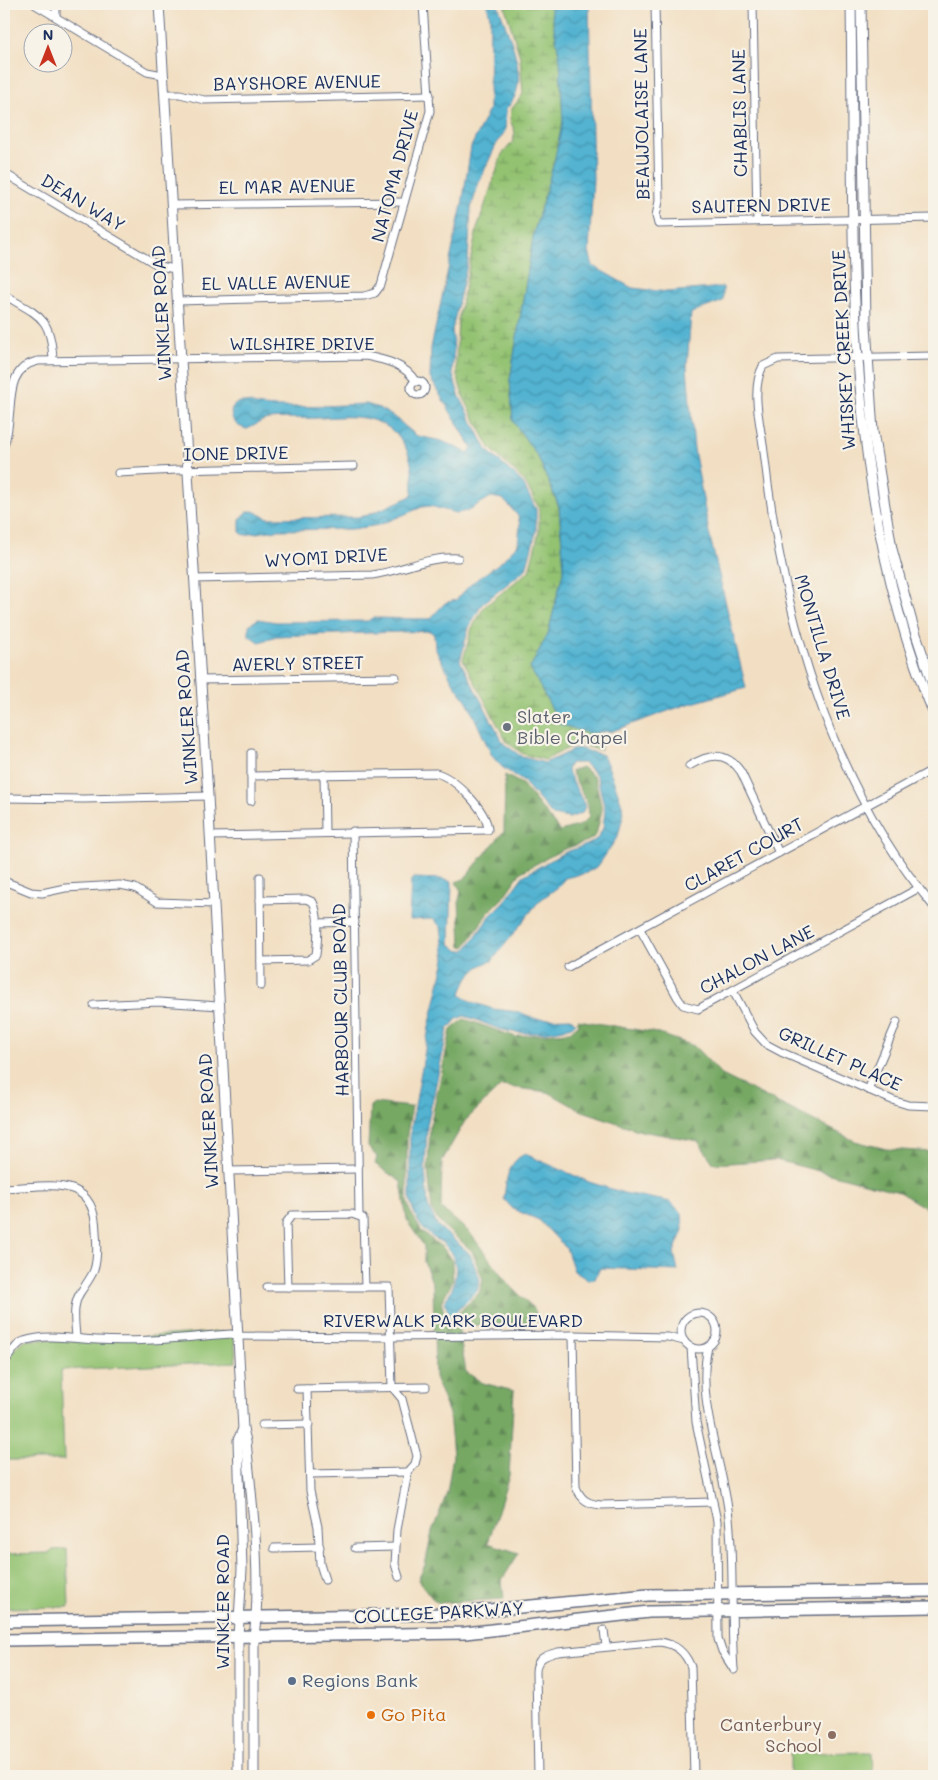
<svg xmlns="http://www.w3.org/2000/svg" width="938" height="1780" font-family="Mali,sans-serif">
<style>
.grass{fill:#93c271;stroke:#577868}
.forest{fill:url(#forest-firs);stroke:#486c60}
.wetland{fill:url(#wetland-marsh);stroke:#577868}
.water{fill:url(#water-waves);stroke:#367198}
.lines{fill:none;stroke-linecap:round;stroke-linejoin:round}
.minor-casing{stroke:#666d81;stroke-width:9}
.tertiary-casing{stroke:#666d81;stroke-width:11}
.primary-casing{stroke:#666d81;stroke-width:14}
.minor{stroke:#fff;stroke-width:7}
.tertiary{stroke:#fff;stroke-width:9}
.primary{stroke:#fff;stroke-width:11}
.worship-dot{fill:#6b7280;stroke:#f7f3e8;stroke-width:2}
.service-dot{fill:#5c6f8a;stroke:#f7f3e8;stroke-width:2}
.food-dot{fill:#e8710a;stroke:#f7f3e8;stroke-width:2}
.education-dot{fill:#8d6e63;stroke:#f7f3e8;stroke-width:2}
.labels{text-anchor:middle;stroke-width:4.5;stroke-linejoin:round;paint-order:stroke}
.street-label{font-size:18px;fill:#1b2f5e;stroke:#f7f3e8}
.worship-label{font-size:18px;fill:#5b616d;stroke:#f7f3e8;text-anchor:start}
.service-label{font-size:18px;fill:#4e5e75;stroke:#f7f3e8;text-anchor:start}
.food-label{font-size:18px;fill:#c56008;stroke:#f7f3e8;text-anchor:start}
.education-label{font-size:18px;fill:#785e54;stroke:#f7f3e8;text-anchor:end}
</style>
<defs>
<pattern id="forest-firs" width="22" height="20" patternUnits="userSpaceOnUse" patternTransform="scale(1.25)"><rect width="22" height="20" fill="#76a863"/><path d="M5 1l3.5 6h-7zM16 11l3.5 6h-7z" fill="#608955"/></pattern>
<pattern id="wetland-marsh" width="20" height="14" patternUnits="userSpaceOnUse" patternTransform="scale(1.25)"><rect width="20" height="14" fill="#93c271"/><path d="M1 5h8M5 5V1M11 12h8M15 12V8" fill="none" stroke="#779e60"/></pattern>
<pattern id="water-waves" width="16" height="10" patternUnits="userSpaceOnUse" patternTransform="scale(1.25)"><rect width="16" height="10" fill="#52b3d1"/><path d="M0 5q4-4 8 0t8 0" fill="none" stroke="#4392ad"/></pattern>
</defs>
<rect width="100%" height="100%" fill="#f7f3e8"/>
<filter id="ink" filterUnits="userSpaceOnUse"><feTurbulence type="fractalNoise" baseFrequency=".02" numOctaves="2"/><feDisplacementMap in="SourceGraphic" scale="10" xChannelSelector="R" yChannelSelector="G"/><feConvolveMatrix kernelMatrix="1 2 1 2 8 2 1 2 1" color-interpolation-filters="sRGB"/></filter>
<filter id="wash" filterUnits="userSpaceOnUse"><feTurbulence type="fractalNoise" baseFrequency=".0096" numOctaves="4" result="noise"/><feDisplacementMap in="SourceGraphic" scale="20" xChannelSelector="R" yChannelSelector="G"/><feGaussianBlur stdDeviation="1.12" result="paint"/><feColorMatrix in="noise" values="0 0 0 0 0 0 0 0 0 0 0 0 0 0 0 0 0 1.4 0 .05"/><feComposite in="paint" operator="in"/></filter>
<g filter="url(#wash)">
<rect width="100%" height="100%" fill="#f2dfc3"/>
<g class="grass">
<polygon points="234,1331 236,1362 61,1370 64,1460 4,1460 4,1358 25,1340 101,1339"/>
<polygon points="67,1549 69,1607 4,1608 4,1554 49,1553 52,1550"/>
<polygon points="872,1752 873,1776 790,1776 790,1753"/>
</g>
<g class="forest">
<polygon points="582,767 595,778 602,810 596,835 588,841 562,850 521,872 502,899 487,914 465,947 461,947 459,900 461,891 456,882 464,879 504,831 505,775 522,784 560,831 581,825 589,817 588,805 571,771"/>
<polygon points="464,1019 519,1038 518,1036 570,1032 578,1025 578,1020 584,1021 657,1033 694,1046 722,1075 855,1141 886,1149 934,1152 934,1213 899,1192 776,1160 714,1164 698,1141 641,1131 580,1110 548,1092 501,1086 465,1121 442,1161 441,1208 470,1233 506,1281 534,1309 540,1322 458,1326 466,1372 483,1383 514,1391 509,1476 488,1543 519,1553 502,1580 504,1599 439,1603 432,1598 418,1580 425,1565 432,1532 447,1493 453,1455 449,1414 435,1378 433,1285 424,1262 424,1246 407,1221 401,1182 375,1164 377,1157 368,1147 370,1106 374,1103 411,1107 412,1105 407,1134 407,1201 410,1211 422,1232 443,1248 452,1261 453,1281 441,1302 445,1315 451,1320 479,1293 483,1280 472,1251 440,1223 432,1211 428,1170 430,1126 451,1030"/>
</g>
<polygon class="wetland" points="504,4 550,4 560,60 563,121 554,162 534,232 510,380 513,420 538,457 559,507 564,568 548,634 530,668 587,733 596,732 601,741 601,750 576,744 545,760 523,754 507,742 463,660 472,628 484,607 529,571 539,532 539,508 524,481 490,448 463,396 457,375 456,363 458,319 477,229 502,154 513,142 515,132 510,120 511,110 523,94 520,57"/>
<g class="water">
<path d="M487,4H498C507,34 534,82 506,109L505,131L496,145L479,182L471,208L468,260L452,330L454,349L452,372L459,395L487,450L522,482L536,509V532L526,569L482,604L469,627L460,661L504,744L522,757L545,763L577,748L603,755L612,776L622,805L623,816L618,836L598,866L586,873L565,878L558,887L539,901L492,961C477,964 465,979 461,994L472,1002L493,1009L519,1012L536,1019L571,1018L576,1023C564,1033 524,1035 508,1031C493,1028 479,1020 464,1016L457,1019L448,1029L427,1125L425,1170L428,1206L437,1225L470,1254L480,1280L477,1291L451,1317L444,1302C457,1285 462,1263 445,1245C441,1241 434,1239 429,1234C419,1227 413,1211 410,1200V1134L429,1027L445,959L441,927L433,919L409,920L411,880L414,878L441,879L452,882L450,944L459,951L466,950L490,916L504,902L523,876L563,853L589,844L598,838L603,828L605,810L597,776L584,763H570L567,770L585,806L582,813L569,818L552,815L524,782L502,767L492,756L467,701L454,684L435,648L434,635L430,631L276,636L260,642L249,636V625L258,619L276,622L368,621L372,618L430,619L445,603L456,600L472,583L501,562L518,544L520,525L518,516L503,499L491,497L467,511L456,513L430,506L422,507L379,525L353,529L276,530L244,535L240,532V520L246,512L253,511L268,518L358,517L368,515L407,498L412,495C417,455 401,420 355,417C343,416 330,418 317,418C304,419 274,417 264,420C259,422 253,427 247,429C227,425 227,403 242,402C249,402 254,405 261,406C294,409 332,405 366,404L379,408L394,417L417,436L442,441L468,453L472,448L430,378L431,348L462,205L471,147L489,109L490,17Z"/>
<polygon points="550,4 589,4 593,179 589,252 593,266 632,288 668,292 723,287 723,301 691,313 687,367 694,449 709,533 746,688 685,705 612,731 587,733 560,724 530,668 548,634 564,568 559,506 538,457 513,421 510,380 534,232 554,162 563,121 560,60"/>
<path d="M525,1154L589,1182L624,1193L671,1202L682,1214L683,1230L674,1252L678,1271L600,1268L595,1279L588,1280L574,1271L566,1248L539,1220L513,1209L504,1199C506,1182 507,1162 525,1154Z"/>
</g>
</g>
<g filter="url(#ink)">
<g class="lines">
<defs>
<g id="minor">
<polyline points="34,4 147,72 163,75"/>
<polyline points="56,4 56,17"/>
<polyline points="655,4 659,201 656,216 658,224 934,218"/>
<polyline points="753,4 757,221"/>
<polyline points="165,94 180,94 204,100 430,95"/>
<polyline points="4,173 159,266 175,269"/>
<polyline points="171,205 404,202"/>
<path d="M4,295C39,316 51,316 53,360"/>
<polyline points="177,301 364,296 375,293 381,285 430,111 423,4"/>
<path d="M934,356L778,359L763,366C750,390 761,426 764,452C782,612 829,782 934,907"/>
<circle cx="418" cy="388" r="7"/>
<path d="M4,445C16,415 0,369 38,361L366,356C386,360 405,364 416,382"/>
<polyline points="118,473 177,470 354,466"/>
<path d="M194,579L372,575C402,571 427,556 458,558"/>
<polyline points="200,680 396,677"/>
<polyline points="251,753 251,801"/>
<path d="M689,766C709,754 726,750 741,772L779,853"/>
<polyline points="324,774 325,832"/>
<polyline points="4,798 84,799 208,796"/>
<polyline points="353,831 359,1215"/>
<path d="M210,836L488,830C487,810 455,778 436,773L251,776"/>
<polyline points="260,877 261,986"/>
<polyline points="4,881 31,892 42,893 65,888 120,885 135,888 157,902 214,904"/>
<path d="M260,900L306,899L313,902C320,916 318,939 316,955L308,960L261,961"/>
<polyline points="317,923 355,922"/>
<polyline points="640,929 678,998 683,1005 698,1009 919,888"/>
<polyline points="568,967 934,769"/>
<polyline points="733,991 755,1032 766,1044 781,1052 892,1100 908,1105 934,1106"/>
<polyline points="94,1005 159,1002 219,1006"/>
<polyline points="868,1090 897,1022"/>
<polyline points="228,1171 358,1169"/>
<path d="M4,1188C47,1187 95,1172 96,1232C97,1244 98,1258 94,1270C91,1278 85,1285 80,1293C72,1306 75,1322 76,1337"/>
<polyline points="267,1287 389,1287 392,1387 402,1399 417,1456 415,1464 408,1472 397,1530 395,1564 399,1577"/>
<polyline points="288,1287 286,1223 292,1215 352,1214 363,1218 365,1287"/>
<circle cx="699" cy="1331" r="18"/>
<path d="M573,1335L576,1487C581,1500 588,1504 602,1505L713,1502"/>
<polyline points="691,1347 696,1422 717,1521 718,1639 722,1651 734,1670"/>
<path d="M708,1347C696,1400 721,1457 728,1509C735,1562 730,1616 734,1669"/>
<path d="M4,1363C9,1357 16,1343 24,1341C48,1333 72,1339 97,1340C142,1343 186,1337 231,1334L238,1336L391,1337L573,1335L668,1337L684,1341"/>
<polyline points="297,1389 426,1387"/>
<polyline points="307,1389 310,1491 318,1527 320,1564 325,1580"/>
<polyline points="262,1425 309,1424"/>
<polyline points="310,1474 408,1472"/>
<polyline points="274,1548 320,1547"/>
<polyline points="355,1548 395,1547"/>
<polyline points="604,1630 606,1646"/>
<path d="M538,1776L536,1672C536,1658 546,1655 558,1652L660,1642C676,1644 685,1652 691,1667L694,1776"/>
</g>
<g id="tertiary">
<path d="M159,4L208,796L243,1429L246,1441C252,1504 262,1574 254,1637V1776"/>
<path d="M851,4C855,244 839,488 934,714"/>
<polyline points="861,4 866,325 873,432 892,549 912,622 934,689"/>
<polyline points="238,1776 238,1637 242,1569 238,1440 243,1429"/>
</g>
<g id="primary">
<polyline points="4,1621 447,1614 648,1595 934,1591"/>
<polyline points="4,1640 465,1633 649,1612 934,1607"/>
</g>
</defs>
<use href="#minor" class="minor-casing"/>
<use href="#tertiary" class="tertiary-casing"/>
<use href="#primary" class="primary-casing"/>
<use href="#minor" class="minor"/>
<use href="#tertiary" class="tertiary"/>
<use href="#primary" class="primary"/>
</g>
</g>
<circle class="worship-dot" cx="507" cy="727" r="5"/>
<circle class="service-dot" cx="292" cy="1681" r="5"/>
<circle class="food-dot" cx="371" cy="1715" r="5"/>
<circle class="education-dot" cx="832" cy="1735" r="5"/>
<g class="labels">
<g class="street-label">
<text transform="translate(297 83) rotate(-1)" y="6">BAYSHORE AVENUE</text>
<text transform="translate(740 113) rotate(-91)" y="6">CHABLIS LANE</text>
<text transform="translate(642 114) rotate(-91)" y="6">BEAUJOLAISE LANE</text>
<text transform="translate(395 176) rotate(-75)" y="6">NATOMA DRIVE</text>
<text transform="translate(287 187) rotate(-1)" y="6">EL MAR AVENUE</text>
<text transform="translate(83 203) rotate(31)" y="6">DEAN WAY</text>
<text transform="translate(761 206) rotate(-1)" y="6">SAUTERN DRIVE</text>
<text transform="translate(276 283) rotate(-1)" y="6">EL VALLE AVENUE</text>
<text transform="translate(162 313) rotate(-93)" y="6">WINKLER ROAD</text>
<text x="302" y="350">WILSHIRE DRIVE</text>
<text transform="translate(844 350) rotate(-93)" y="6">WHISKEY CREEK DRIVE</text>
<text transform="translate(236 454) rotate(-1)" y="6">IONE DRIVE</text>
<text transform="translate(326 558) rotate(-3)" y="6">WYOMI DRIVE</text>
<text transform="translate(822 647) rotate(73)" y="6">MONTILLA DRIVE</text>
<text transform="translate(298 664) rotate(-1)" y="6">AVERLY STREET</text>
<text transform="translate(187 717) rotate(-94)" y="6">WINKLER ROAD</text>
<text transform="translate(744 855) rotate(-29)" y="6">CLARET COURT</text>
<text transform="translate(757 960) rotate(-28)" y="6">CHALON LANE</text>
<text transform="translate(341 1000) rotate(-91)" y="6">HARBOUR CLUB ROAD</text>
<text transform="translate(840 1059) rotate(24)" y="6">GRILLET PLACE</text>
<text transform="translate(209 1121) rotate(-93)" y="6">WINKLER ROAD</text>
<text x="453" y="1327">RIVERWALK PARK BOULEVARD</text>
<text transform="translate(223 1602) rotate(-90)" y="6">WINKLER ROAD</text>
<text transform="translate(439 1613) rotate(-3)" y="6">COLLEGE PARKWAY</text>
</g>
<g class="worship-label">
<text x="517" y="723">Slater<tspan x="517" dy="21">Bible Chapel</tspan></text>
</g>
<g class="service-label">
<text x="302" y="1687">Regions Bank</text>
</g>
<g class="food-label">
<text x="381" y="1721">Go Pita</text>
</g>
<g class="education-label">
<text x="822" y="1731">Canterbury<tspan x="822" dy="21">School</tspan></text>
</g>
</g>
<rect width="938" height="1780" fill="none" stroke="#f7f3e8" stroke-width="20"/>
<g transform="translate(48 48)"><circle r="24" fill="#f7f3e8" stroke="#9fa5b1"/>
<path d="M0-4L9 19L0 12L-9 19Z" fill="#c8321e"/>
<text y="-8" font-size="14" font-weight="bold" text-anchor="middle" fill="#1b2f5e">N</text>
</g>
</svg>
